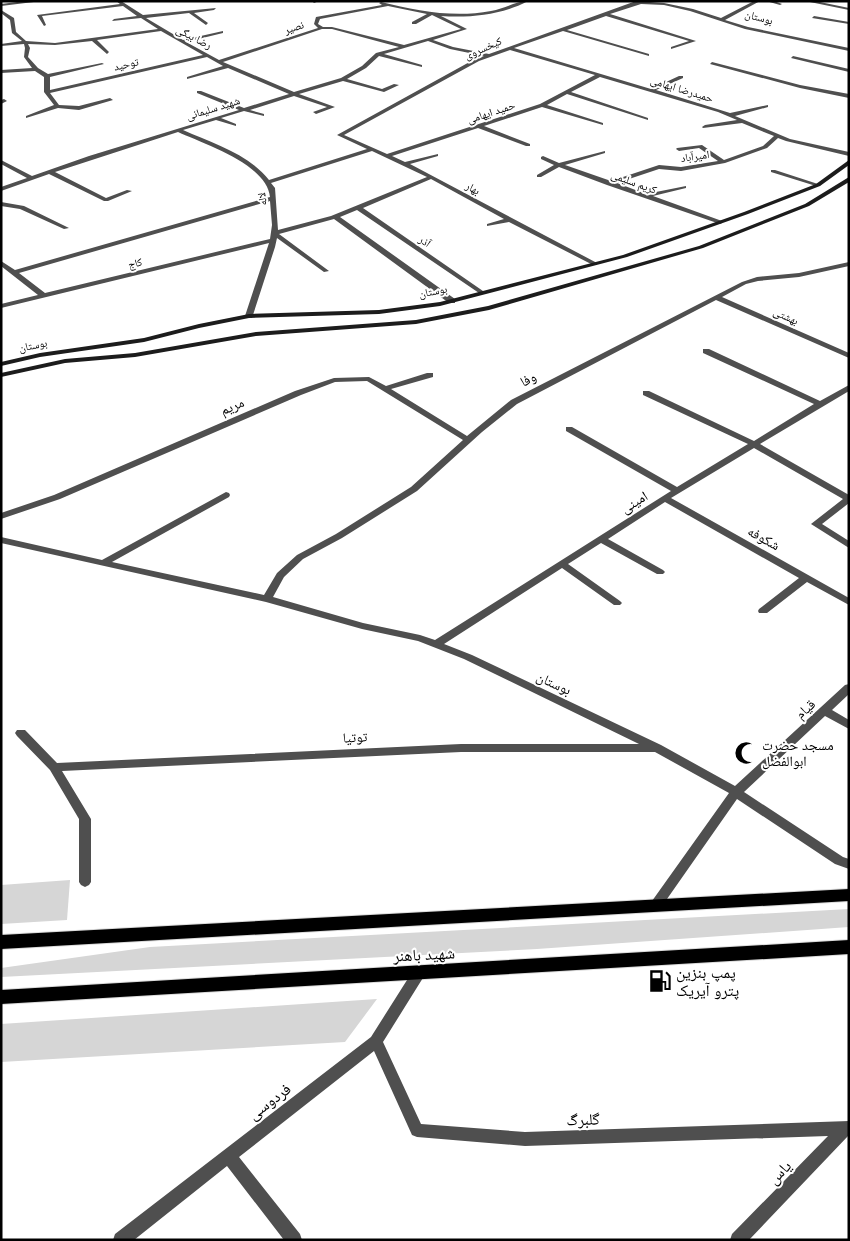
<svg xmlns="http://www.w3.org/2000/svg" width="850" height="1241" font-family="'PT Sans','Noto Naskh Arabic',sans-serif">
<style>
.green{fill:#d6d6d6}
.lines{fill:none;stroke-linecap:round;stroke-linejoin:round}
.primary-casing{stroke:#dbdbdb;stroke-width:2}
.street{fill:#4f4f4f;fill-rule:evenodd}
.secondary{fill:#1c1c1c;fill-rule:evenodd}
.primary{fill:#000;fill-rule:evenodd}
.labels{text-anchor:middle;stroke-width:4;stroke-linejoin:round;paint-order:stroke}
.far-street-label{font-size:11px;fill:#000;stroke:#fff}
.street-label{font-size:14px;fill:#000;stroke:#fff}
.poi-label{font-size:14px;fill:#000;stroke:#fff;text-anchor:start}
.near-street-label{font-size:16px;fill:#000;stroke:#fff}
.near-poi-label{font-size:16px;fill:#000;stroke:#fff;text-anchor:start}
</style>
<rect width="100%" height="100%" fill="#fff"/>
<g class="green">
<polygon points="70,880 67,920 1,924 1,885"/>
<polygon points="849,909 849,927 537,949 1,977 1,968 150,947"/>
<polygon points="377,999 345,1042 1,1062 1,1024"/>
</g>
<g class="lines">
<defs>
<g id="primary">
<polygon points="849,889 849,901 1,949 1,935"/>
<polygon points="849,940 849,954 1,1004 1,990"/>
</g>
</defs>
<use href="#primary" class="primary-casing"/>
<g class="street">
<polygon points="25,1 42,1 1,6 1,4"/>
<path d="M116,1H121L143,15L216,8L214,10L194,13L208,23L206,25L189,13L146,18L183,40L223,31V33L186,42L219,60L318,28L314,24L316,17L382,5L379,3L381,2C417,11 454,18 491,11C504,9 516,1 528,1C502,15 470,18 441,16L467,29L433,40L453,47L489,54L636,1L664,3L693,9L721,18L754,1H760L725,20L748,27L849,48V51L745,29L690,11L664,5L641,4L610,14L696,41L671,49V47L689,41L606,16L567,30L649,54V56L563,31L514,48L651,89L679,76H683V78L656,90L730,113L768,105V107L735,116L790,139L849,152V156L786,141L778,138L767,148L725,163L681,171L659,169L617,183L646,194L686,186V188L653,196L722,221V223L720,224L607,185L559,167L541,177H537V175L554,165L541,159V157L543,156L559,163L605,151V153L565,165L611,181L659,165L681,167L718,161L699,148L679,151L676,149L677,148L702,145L724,160L763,146L774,136L742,123L703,128L702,127L705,125L737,120L718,112L600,77L571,92L648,118V120L567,94L547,105L603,123V125L542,107L484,126L530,144V146H526L478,128L392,156L405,162L438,154V156L410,164L597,263V265H593L509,222L487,226V224L504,219L431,179L363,208L483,291V293H479L357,210L340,217L455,299V303H449L334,219L279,234L329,271L324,272L277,238L275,247L252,318L245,316L269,243L1,308V304L38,295L1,266V261L15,270L270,197C267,164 204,144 178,132L55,172L106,198L127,190L132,191L108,201H104L49,174L1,191V187L27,178L1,164V160L32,176L89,156L239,110L197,93V91H201L244,108L289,94L228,68L187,79V77L223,66L207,57L50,93L59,105L79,106L110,98L113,100L79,110L58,108L26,118V116L54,105L44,92V77L35,71L1,73V70L32,68L24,57L25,48L24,44L1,46V44L22,41L12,33L10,20L1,13V10L14,18L16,32L26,41L55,43L158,29L141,18L112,21L114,19L137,16L123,6L42,16L46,25L44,26L37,15L120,4ZM388,6L427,14L412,22V24H416L432,15L461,29L404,45L332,27H323L318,24L320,19ZM322,29H332L399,47L376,53L362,66L341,78L294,92L223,62ZM161,31L203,55L50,90V77L104,64L102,63L48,74L38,68L28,57L30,48L28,44L55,45L92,41L107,54L109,52L97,40ZM428,41L450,49L484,56L475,59L337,135L367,149L269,180C249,154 212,143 183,130L216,120L236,126V124L221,118L244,111L264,116V114L250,110L294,96L327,107L313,112L316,114L335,107L299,94L343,81L384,92L399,85L394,84L382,89L347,79L366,68L379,56L422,67V65L384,54ZM510,50L595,75L540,104L387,154L344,135L479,61ZM372,151L427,177L331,216L278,230L275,188L271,183ZM270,201L272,225L270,239L45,293L19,273Z"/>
<polygon points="312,1 319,1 314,3"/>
<polygon points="766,1 774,1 782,4 780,5"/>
<polygon points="805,1 815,1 849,8 849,10"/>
<polygon points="814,16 849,22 849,24 812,18"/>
<polygon points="793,56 849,69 849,72 791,58"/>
<polygon points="712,62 800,85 849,94 849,98 800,88 710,64"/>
<polygon points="4,99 7,101 1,104 1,100"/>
<polygon points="771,170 775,170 821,185 816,186 771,172"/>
<polygon points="1,202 24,206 69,228 64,229 20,209 1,206"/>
<polygon points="849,262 849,266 799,277 758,281 746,284 722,297 849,353 849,358 716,300 517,404 482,432 417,491 342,538 303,559 284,577 273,597 363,623 420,635 435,640 671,491 566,431 566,427 572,427 677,487 748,444 643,395 643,391 649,391 754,441 814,404 703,353 703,349 709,349 820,401 849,385 849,391 760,444 849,495 849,503 822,524 849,541 849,548 811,524 843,499 754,448 671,498 849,598 849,605 807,582 767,613 759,613 758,611 759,609 799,578 665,502 608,539 663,570 665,572 663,574 657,574 601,543 568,564 620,601 622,603 620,605 614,605 562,568 444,644 472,655 661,745 735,786 845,685 849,684 849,694 832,710 849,720 849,729 825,716 744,792 843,857 849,859 849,869 835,864 737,799 660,909 656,910 652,909 650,905 652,901 729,793 655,752 461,752 62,771 91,819 91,882 89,885 85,887 81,885 79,882 79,819 50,770 17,736 15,733 17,730 25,730 57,763 461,744 639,744 464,659 418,641 362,629 266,602 1,543 1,537 102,560 226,492 229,493 230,495 229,497 112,562 264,595 277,573 297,555 336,534 411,487 463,440 367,381 335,382 301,395 60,499 1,519 1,513 54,495 295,391 334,378 369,377 386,386 427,373 433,373 433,377 391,389 467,436 511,400 742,282 757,277 799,273"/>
<polygon points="419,967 424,969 426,973 383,1042 421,1124 525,1132 849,1121 849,1135 749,1240 730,1240 732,1234 828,1136 525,1146 417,1137 412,1135 374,1051 239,1157 300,1234 302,1240 284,1240 227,1166 134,1240 113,1240 115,1234 371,1037 414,969"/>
</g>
<g class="secondary">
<polygon points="849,160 849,165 820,186 748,214 627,257 440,306 379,314 249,318 199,328 144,342 40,357 1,366 1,362 40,353 144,338 199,324 249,314 379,310 440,302 623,255 744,212 816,184"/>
<polygon points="849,177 849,182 809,206 703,248 489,310 416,324 256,336 135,357 65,363 1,377 1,373 65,359 135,353 256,332 416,320 488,306 699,246 805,204"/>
</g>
<use href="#primary" class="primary"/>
</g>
<defs>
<symbol id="mosque-bare" viewBox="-9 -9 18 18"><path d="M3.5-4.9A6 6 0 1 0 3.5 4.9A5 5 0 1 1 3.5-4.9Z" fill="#000" stroke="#fff" stroke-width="2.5" paint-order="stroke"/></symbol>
<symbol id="fuel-bare" viewBox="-9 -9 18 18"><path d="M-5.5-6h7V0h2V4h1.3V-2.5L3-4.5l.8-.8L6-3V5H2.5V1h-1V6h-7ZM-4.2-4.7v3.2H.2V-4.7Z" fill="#000" stroke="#fff" stroke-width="2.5" paint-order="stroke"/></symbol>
</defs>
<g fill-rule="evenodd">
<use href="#mosque-bare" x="730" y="737" width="32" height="32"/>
<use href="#fuel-bare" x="644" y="965" width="32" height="32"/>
</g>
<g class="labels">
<g class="far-street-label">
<text transform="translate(759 17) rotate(15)" y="4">بوستان</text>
<text transform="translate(294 27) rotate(-18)" y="4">نصیر</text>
<text transform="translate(194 37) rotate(27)" y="4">رضا بیگی</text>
<text transform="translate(483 48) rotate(-24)" y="4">کیخسروی</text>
<text transform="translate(126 64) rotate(-13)" y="4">توحید</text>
<text transform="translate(682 89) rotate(17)" y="4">حمیدرضا ایهامی</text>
<text transform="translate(213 108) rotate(-17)" y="4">شهید سلیمانی</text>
<text transform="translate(491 112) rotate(-18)" y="4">حمید ایهامی</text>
<text transform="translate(695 156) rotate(-8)" y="4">امیرآباد</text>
<text transform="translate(634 182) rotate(20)" y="4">کریم سلیمی</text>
<text transform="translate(473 188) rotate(29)" y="4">بهار</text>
<text transform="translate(262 199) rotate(-97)" y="4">لاله</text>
<text transform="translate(425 241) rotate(35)" y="4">آذر</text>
<text transform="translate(135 263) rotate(-14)" y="4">کاج</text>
<text transform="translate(433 291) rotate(-11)" y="4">بوستان</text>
<text transform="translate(786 316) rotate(24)" y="4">بهشتی</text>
<text transform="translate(33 345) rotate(-11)" y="4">بوستان</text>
</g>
<g class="street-label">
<text transform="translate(528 379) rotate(-27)" y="5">وفا</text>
<text transform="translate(232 406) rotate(-23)" y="5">مریم</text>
<text transform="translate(634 502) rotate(-32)" y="5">امینی</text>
<text transform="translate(764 538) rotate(29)" y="5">شکوفه</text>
<text transform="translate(554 683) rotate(25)" y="5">بوستان</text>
<text transform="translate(805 709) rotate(-42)" y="5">قیام</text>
<text transform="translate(355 737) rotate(-3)" y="5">توتیا</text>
</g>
<g class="poi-label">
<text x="762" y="750">مسجد حضرت<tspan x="762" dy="16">ابوالفضل</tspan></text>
</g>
<g class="near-street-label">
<text transform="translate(424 954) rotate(-3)" y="6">شهید باهنر</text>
<text transform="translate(269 1101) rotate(-37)" y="6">فردوسی</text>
<text transform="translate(583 1119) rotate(-2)" y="6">گلبرگ</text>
<text transform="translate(779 1172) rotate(-46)" y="6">یاس</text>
</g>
<g class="near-poi-label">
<text x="676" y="978">پمپ بنزین<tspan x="676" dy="18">پترو آیریک</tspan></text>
</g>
</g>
<rect width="850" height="1241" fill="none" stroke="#000000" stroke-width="5"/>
</svg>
